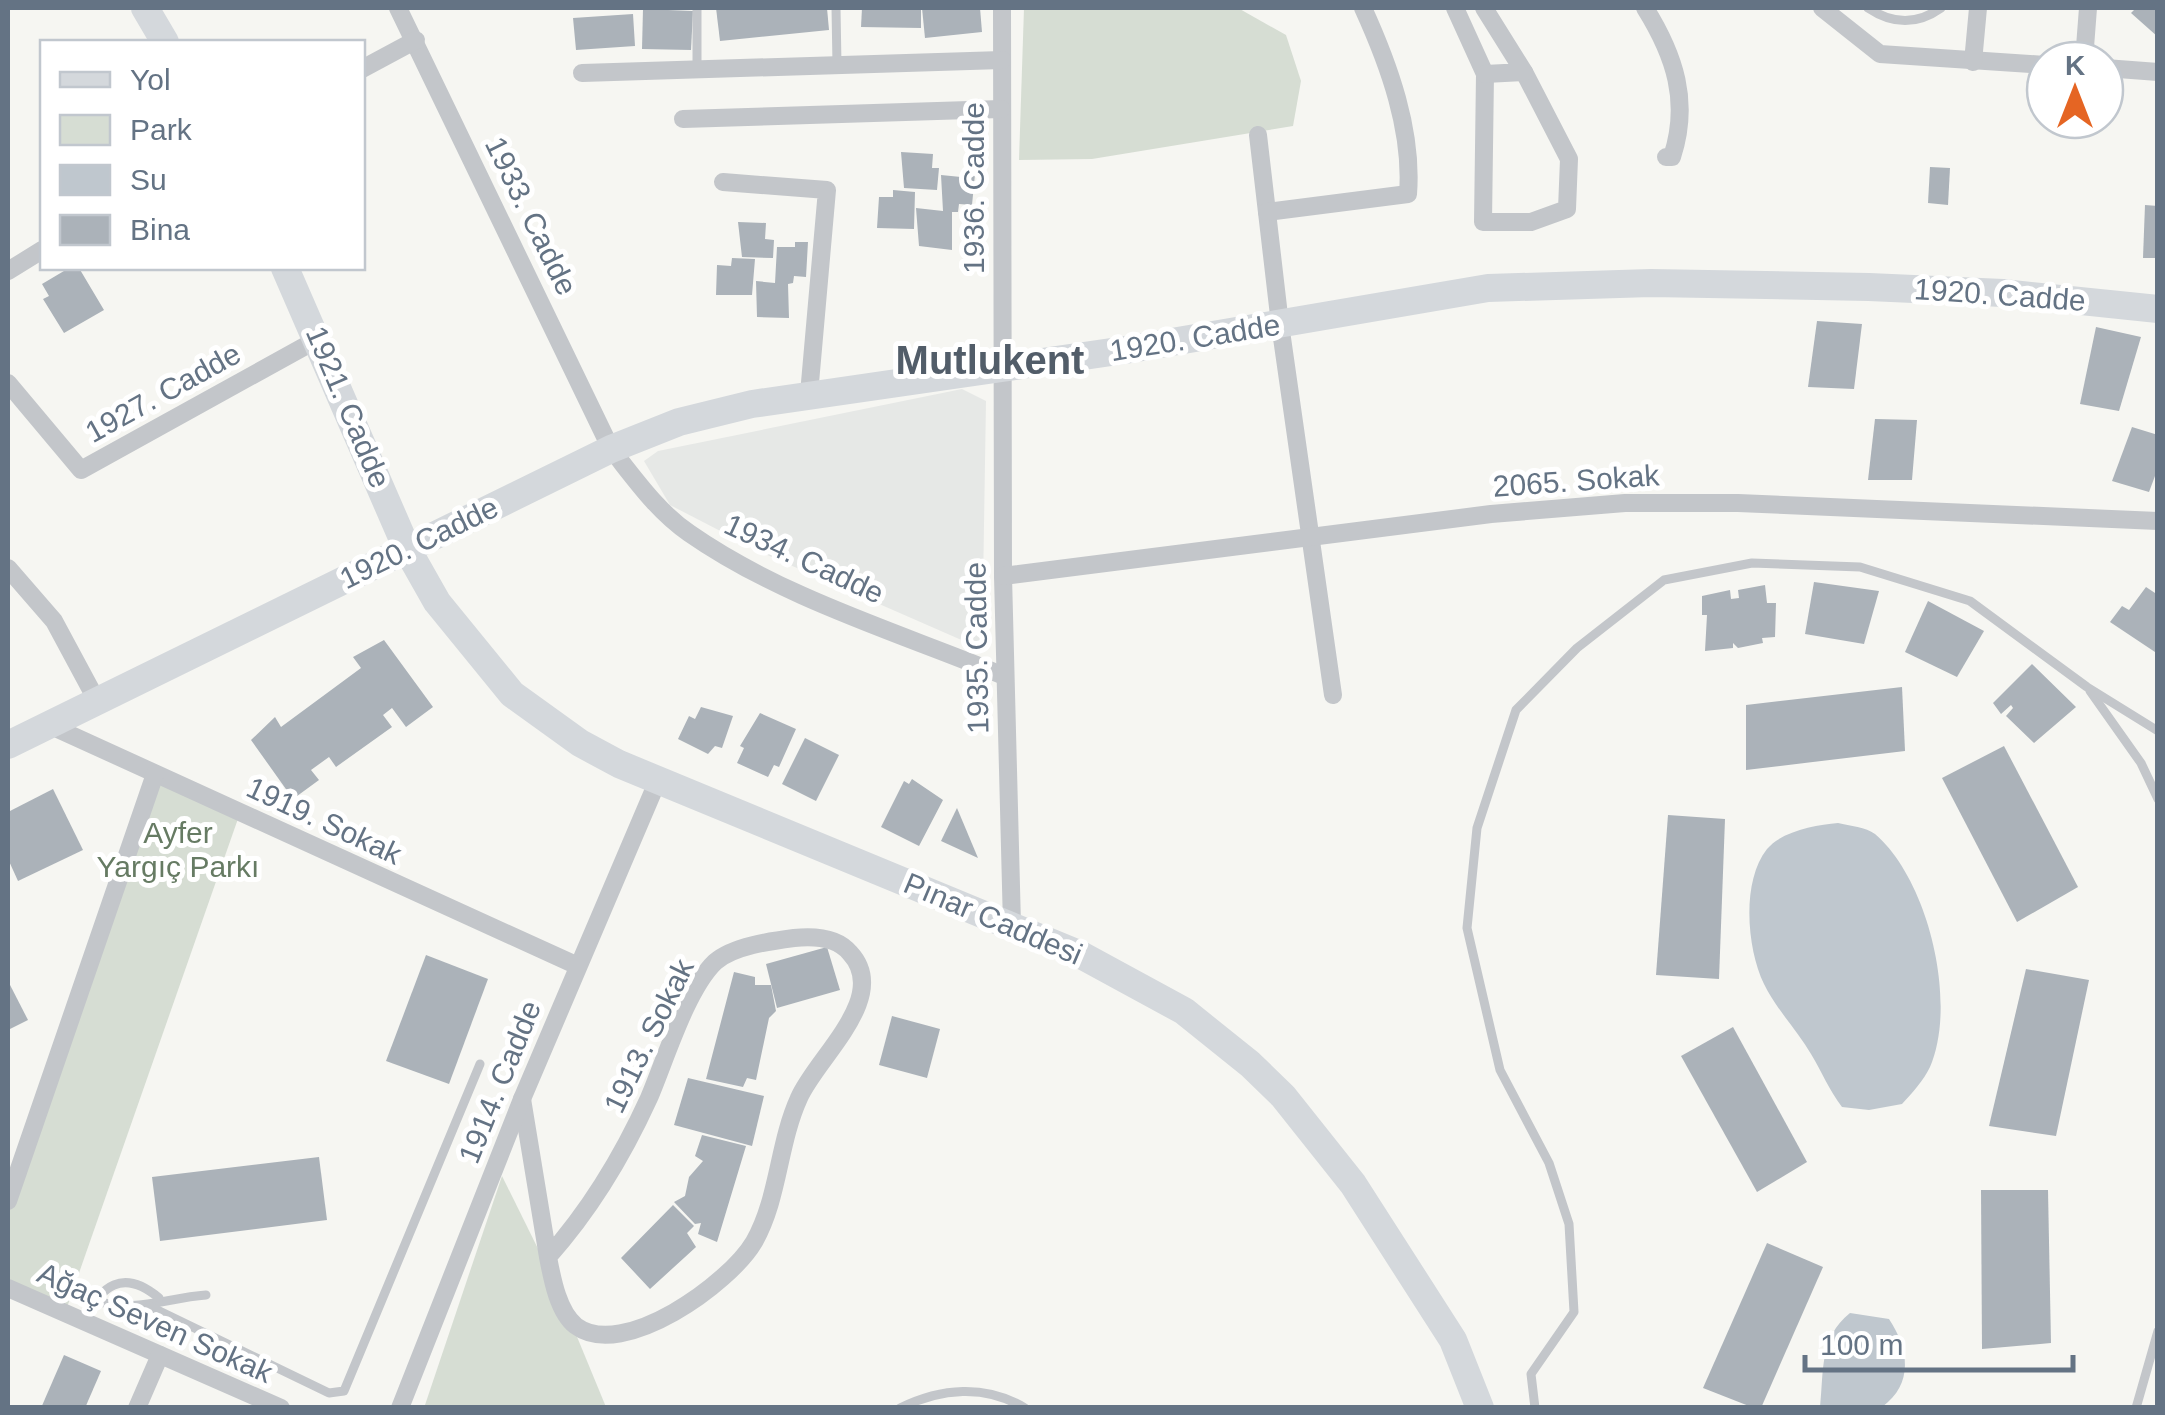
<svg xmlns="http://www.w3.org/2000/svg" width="2165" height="1415" font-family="Arial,sans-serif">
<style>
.built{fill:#e6e8e6}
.green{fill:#d6ddd3}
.water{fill:#bfc7ce}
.building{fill:#abb2b9}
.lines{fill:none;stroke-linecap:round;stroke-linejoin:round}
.lane{stroke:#c3c6ca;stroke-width:9}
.street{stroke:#c3c6ca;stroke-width:18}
.secondary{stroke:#d4d8dc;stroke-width:28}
.labels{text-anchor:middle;stroke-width:10;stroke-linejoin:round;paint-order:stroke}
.street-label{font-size:30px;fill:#647384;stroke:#fff}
.park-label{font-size:30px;fill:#667b63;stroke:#fff}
.district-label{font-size:40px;font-weight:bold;fill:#525d69;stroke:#fff}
</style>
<rect width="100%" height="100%" fill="#f6f6f2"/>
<polygon class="built" points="962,389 986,401 982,649 765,554 670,505 644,461 658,451"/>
<g class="green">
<polygon points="1024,8 1238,8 1286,35 1301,81 1293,126 1092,159 1019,160"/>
<polygon points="155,774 240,813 65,1313 8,1288 8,1201"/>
<polygon points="502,1176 554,1281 606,1407 424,1408"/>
</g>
<g class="water">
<path d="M1838,823C1850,826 1866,827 1875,834C1928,879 1958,1002 1930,1067C1924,1080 1912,1093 1902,1104L1869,1110L1842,1107C1829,1090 1822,1072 1811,1054C1797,1030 1776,1009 1764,984C1747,949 1741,882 1767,849C1782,831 1816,825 1838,823Z"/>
<path d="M1850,1313L1889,1319C1909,1349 1914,1384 1882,1407H1820C1824,1371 1819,1338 1850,1313Z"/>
</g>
<g class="building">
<polygon points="716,8 827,8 829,30 720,41"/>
<polygon points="862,8 921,8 921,28 861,27"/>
<polygon points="922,8 980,8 982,32 925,38"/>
<polygon points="2136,8 2158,8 2158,37 2131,13"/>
<polygon points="643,9 693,11 691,50 642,49"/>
<polygon points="633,14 635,46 576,50 573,18"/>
<polygon points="901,152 933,154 932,168 939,168 937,190 904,188"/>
<polygon points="1930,167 1950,168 1948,205 1928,203"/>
<polygon points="962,173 975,174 972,205 959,204 958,212 952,212 952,250 919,246 916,208 943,211 941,175 961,177"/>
<polygon points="893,190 915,192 914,229 877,228 879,197 893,197"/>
<polygon points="2145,205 2158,206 2158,258 2143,258"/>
<polygon points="738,222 766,223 765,239 774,240 773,258 742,257"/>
<polygon points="795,242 808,242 806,277 794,276 793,283 788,284 789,318 757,317 756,281 775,283 777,247 795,247"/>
<polygon points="732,258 755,259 752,295 716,295 717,265 731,266"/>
<polygon points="69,268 79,268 104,310 64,333 43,299 49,296 42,284"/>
<polygon points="1817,321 1862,324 1854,389 1808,387"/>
<polygon points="2096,327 2141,337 2119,411 2080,404"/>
<polygon points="1875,419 1917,420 1912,480 1868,480"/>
<polygon points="2132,427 2158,435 2158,468 2149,492 2112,481"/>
<polygon points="1814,582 1879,591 1864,644 1805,634"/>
<polygon points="1765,585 1767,603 1776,603 1775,637 1762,638 1763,643 1738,648 1733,643 1733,648 1705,651 1707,615 1702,615 1702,596 1730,590 1731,599 1739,598 1738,590"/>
<polygon points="2146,587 2158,595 2158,654 2110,622 2122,606 2129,610"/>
<polygon points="1928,601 1984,631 1957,677 1905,652"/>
<polygon points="384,640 433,707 406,727 392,708 383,715 392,727 336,767 329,757 311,770 319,780 293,799 251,740 275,717 281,727 361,668 353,657"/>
<polygon points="2032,664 2076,707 2034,743 2006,716 2013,708 2011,705 2001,714 1993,703"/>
<polygon points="1902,687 1905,751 1746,770 1746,705"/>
<polygon points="701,707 733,716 722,748 715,746 708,754 678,739 689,716 695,719"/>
<polygon points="760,713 796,729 779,767 774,765 768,777 737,763 744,748 740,746"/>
<polygon points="805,738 839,755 816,801 782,784"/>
<polygon points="2004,746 2078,887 2017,922 1942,778"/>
<polygon points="912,779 943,800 919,846 881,827 904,781 909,784"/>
<polygon points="53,789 83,850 18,881 8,859 8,812"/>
<polygon points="957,808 978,858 941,841"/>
<polygon points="1668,815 1725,819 1719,979 1656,975"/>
<polygon points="827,947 840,990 777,1008 766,964"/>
<polygon points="426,955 488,979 449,1084 386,1061"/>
<polygon points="2026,969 2089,980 2056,1136 1989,1126"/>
<polygon points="734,972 755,977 755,985 771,985 776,1011 769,1018 756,1080 747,1078 743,1087 706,1079"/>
<polygon points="8,981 28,1020 8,1030"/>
<polygon points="892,1016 940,1029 927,1078 879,1065"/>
<polygon points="1733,1027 1807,1162 1757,1192 1681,1056"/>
<polygon points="688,1078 764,1096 752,1146 674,1125"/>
<polygon points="702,1135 746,1146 717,1242 698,1234 701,1223 695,1224 674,1202 685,1196 689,1177 703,1161 695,1156"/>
<polygon points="319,1157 327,1220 160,1241 152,1177"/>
<polygon points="1981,1190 2048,1190 2051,1343 1982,1349"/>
<polygon points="673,1205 694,1226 687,1233 696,1247 650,1289 621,1258"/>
<polygon points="1767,1243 1823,1267 1761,1408 1754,1408 1703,1388"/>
<polygon points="64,1355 101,1371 85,1408 41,1408"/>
</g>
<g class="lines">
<g class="lane">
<polyline points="836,8 837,65"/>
<path d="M1868,8C1892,24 1917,25 1941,8"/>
<polyline points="697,70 697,8"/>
<polyline points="2090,691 2141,763 2158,799"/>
<path d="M94,1300C134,1314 165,1298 206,1295"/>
<polyline points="149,1306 329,1393 344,1391 480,1064"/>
<path d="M81,1320C102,1287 122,1267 159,1298"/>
<path d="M900,1408C941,1388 985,1384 1025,1408"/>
<polyline points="1535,1408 1531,1374 1574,1312 1569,1224 1549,1163 1500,1070 1467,928 1477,828 1516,710 1577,648 1664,580 1752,563 1860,567 1970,601 2087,687 2158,731"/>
<polyline points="2136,1408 2158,1331"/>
</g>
<g class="street">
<path d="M398,8L611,449C635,479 657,511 689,533C782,598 900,633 1004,676"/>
<polyline points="1002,8 1003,576 1012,925"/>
<polyline points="1455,8 1485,74 1483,222 1531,222 1567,209 1569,159 1524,72"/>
<polyline points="1484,8 1524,72 1485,74"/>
<path d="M1645,8C1675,56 1690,102 1672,157H1666"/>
<polyline points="1822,8 1880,54 2045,65"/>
<polyline points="2084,60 2088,8"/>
<polyline points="1973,62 1978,8"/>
<polyline points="2105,68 2158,72"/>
<polyline points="362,69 416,40"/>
<polyline points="582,73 1002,60"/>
<polyline points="683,119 1001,109"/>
<polyline points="1258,135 1280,324 1333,695"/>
<polyline points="723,182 827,190 809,394"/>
<path d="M1267,212L1408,194C1413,131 1389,65 1363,8"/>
<polyline points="8,271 42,250"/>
<polyline points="8,383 81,470 318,339"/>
<polyline points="8,568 54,621 97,701"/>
<polyline points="1003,576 1491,514 1625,503 1738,503 2158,521"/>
<polyline points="49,725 578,966"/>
<path d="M522,1099L548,1257C552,1278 558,1312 576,1326C623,1361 730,1283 754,1242C779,1198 778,1144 799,1098C816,1058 891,997 850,953C837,937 813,936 794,938C771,941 733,946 715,962C686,990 665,1061 649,1098C623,1155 590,1210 548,1257"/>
<polyline points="8,1201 155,774"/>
<polyline points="8,1288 281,1408"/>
<polyline points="137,1408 160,1355"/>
<polyline points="400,1408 522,1099 658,780"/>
</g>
<g class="secondary">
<polyline points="145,8 165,42"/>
<polyline points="285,268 407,549 437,602 512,694 580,743 619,764 1081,955 1184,1011 1250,1064 1283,1096 1353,1184 1453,1340 1480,1408"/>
<polyline points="8,745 611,449 679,422 752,404 1125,350 1488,288 1651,283 1869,287 2003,293 2158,309"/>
</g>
</g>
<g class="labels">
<g class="street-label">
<text transform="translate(974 188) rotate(-90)" y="10">1936. Cadde</text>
<text transform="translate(531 216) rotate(64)" y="10">1933. Cadde</text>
<text transform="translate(2000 295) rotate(4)" y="10">1920. Cadde</text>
<text transform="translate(1195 338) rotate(-9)" y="10">1920. Cadde</text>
<text transform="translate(163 393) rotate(-29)" y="10">1927. Cadde</text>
<text transform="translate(348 407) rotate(67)" y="10">1921. Cadde</text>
<text transform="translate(1576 481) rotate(-4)" y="10">2065. Sokak</text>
<text transform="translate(419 543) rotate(-26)" y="10">1920. Cadde</text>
<text transform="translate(804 559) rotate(25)" y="10">1934. Cadde</text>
<text transform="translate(977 648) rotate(-91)" y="10">1935. Cadde</text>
<text transform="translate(324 821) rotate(25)" y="10">1919. Sokak</text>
<text transform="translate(993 919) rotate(23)" y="10">Pınar Caddesi</text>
<text transform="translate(649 1036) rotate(-64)" y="10">1913. Sokak</text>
<text transform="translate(500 1082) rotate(-68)" y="10">1914. Cadde</text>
<text transform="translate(155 1323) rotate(24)" y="10">Ağaç Seven Sokak</text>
</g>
<g class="park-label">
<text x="178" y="843">Ayfer<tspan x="178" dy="34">Yargıç Parkı</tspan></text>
</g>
<g class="district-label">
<text x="990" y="374">Mutlukent</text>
</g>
</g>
<rect width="2165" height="1415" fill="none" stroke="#647384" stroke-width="20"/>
<rect x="40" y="40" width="325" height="230" fill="#ffffff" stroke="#c1c7ce" stroke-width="2.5"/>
<rect x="60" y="72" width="50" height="15" fill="#d4d8dc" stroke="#c1c7ce" stroke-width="2.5"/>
<text x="130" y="90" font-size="30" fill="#647384">Yol</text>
<rect x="60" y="115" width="50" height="30" fill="#d6ddd3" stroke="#c1c7ce" stroke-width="2.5"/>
<text x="130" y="140" font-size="30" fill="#647384">Park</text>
<rect x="60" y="165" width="50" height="30" fill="#bfc7ce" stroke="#c1c7ce" stroke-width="2.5"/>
<text x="130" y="190" font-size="30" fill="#647384">Su</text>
<rect x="60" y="215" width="50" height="30" fill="#abb2b9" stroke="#c1c7ce" stroke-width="2.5"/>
<text x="130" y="240" font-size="30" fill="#647384">Bina</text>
<g transform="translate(2075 90)"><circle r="48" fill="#ffffff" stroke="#c1c7ce" stroke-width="2.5"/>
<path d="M0-8L18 38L0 25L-18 38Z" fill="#e56523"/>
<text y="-15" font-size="28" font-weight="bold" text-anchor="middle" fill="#647384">K</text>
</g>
<path d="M1805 1355v15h268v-15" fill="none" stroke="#647384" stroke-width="5"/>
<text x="1820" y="1355" font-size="30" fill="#647384" stroke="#ffffff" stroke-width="8" paint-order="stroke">100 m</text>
</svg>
